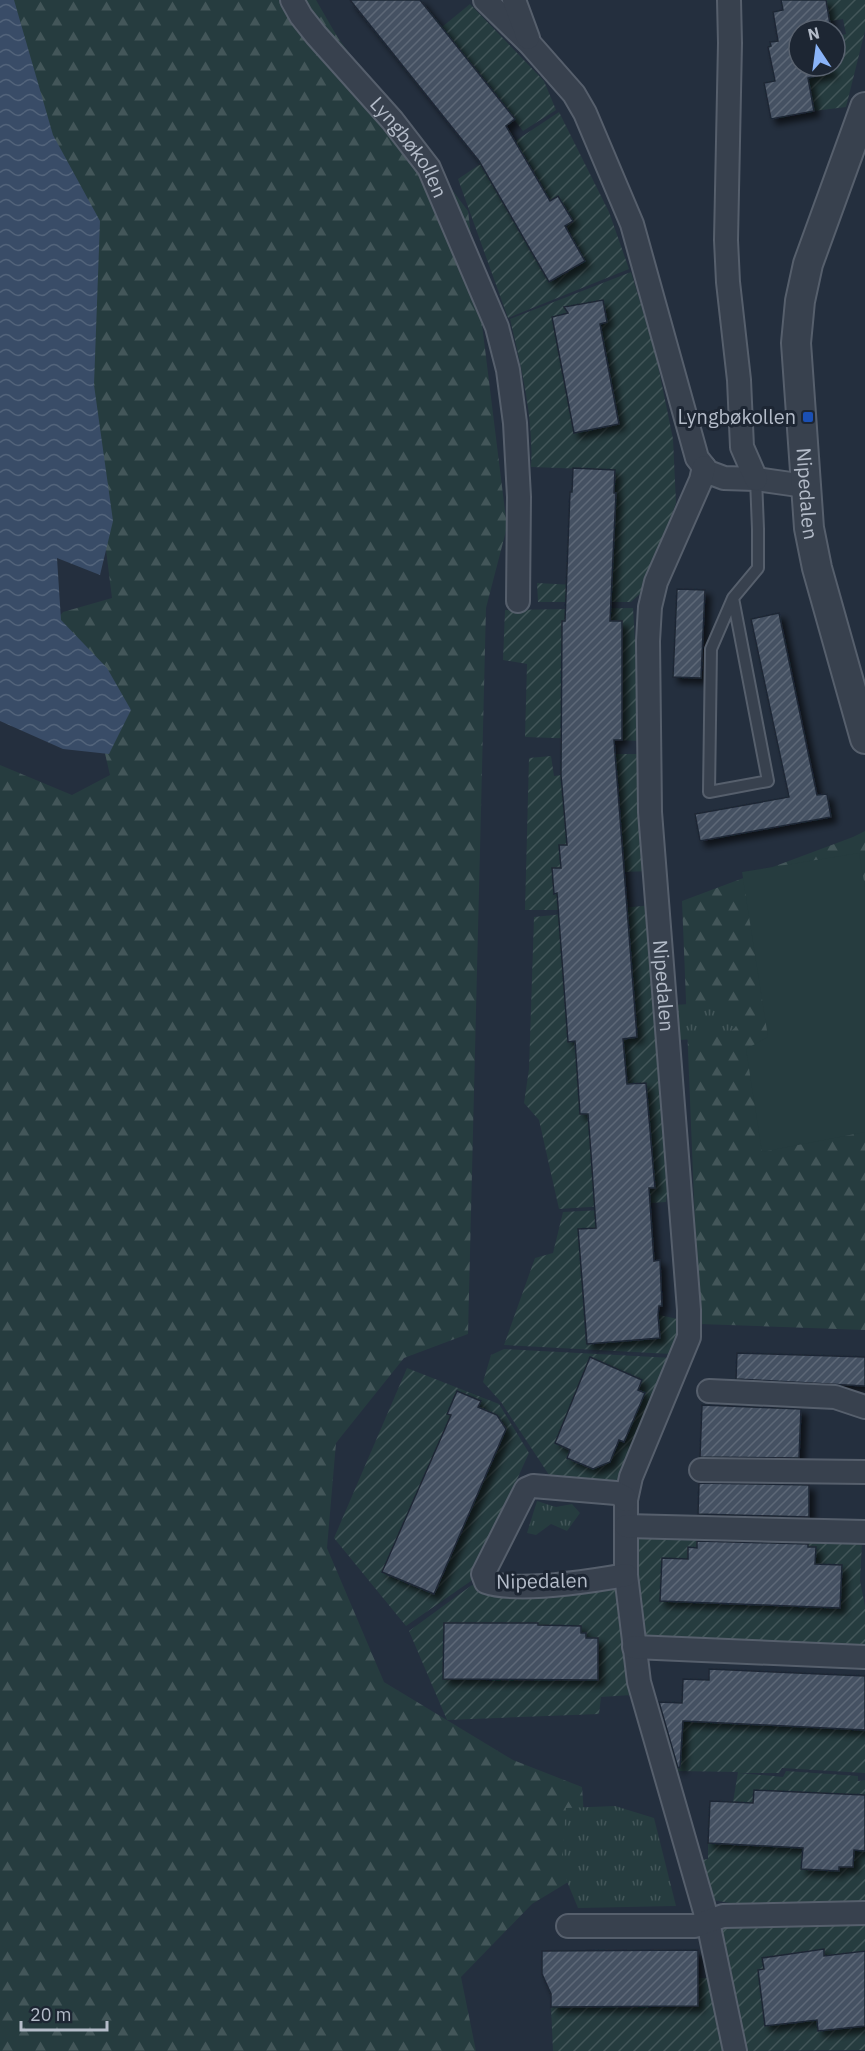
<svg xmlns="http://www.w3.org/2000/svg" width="865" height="2051" font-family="'IBM Plex Sans',sans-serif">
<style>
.forest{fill:url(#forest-firs)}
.park{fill:url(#park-tufts)}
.garden{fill:url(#garden-furrows)}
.pitch{fill:#263c3f}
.water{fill:url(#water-waves)}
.building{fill:url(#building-hatch);stroke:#1f2835;stroke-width:1.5;filter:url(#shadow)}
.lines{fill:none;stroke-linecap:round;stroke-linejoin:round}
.service-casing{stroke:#565f6c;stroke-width:14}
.minor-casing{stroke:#565f6c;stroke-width:26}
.tertiary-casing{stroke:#565f6c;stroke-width:32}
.service{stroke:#38414e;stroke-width:10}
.minor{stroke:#38414e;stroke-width:22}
.tertiary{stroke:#38414e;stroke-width:28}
.transit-dot{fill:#1a4fb4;stroke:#1d2633;stroke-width:2}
.labels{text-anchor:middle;stroke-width:6;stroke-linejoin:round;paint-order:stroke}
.street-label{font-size:20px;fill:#b4bcc9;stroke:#1d2633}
.poi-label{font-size:20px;fill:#b4bcc9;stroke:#1d2633;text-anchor:end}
</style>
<defs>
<pattern id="forest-firs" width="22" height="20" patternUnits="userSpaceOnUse" patternTransform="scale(1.5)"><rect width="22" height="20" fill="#263c3f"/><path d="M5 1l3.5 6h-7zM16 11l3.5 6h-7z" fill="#435659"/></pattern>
<pattern id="park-tufts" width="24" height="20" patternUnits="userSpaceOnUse" patternTransform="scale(1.5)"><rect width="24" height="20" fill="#263c3f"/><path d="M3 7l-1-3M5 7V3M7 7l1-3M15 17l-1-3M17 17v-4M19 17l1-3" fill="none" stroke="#435659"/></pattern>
<pattern id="garden-furrows" width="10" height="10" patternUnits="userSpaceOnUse" patternTransform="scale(1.5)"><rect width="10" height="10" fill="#263c3f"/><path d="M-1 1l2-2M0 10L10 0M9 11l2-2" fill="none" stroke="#435659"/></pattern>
<pattern id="water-waves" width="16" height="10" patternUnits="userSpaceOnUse" patternTransform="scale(1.5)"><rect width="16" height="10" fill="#394c67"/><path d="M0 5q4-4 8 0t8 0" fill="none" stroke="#53647b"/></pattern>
<pattern id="building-hatch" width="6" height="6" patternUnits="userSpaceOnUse" patternTransform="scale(1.5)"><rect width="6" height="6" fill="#455162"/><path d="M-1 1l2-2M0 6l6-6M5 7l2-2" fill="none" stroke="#5d6877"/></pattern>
<filter id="shadow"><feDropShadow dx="5.5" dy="5.5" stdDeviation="3" flood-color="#0009"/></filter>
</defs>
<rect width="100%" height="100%" fill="#242f3e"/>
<g class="forest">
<polygon points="0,0 316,0 338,38 468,211 507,527 486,608 468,1334 404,1358 336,1443 327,1548 384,1682 513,1760 582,1787 588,1870 532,1904 461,1977 476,2051 0,2051 0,765 72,795 110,775 91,693 43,636 63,612 112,598 86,389"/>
<polygon points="865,831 865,1330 699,1324 682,901 853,837"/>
</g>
<g class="park">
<path d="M720,1002L738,1007C738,1012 740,1018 738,1022C732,1041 692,1039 675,1040L674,1005Z"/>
<polygon points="537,1501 556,1507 572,1504 580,1513 567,1531 551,1524 536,1535 527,1533"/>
<polygon points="615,1806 654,1818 676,1906 578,1908 561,1867 566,1808"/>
</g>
<g class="garden">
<polygon points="826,0 865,0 865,31 846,107 814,111 808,78 831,71 830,66 835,66 835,37 846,34 843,19 819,23"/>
<polygon points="470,4 544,81 556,110 523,131 442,27"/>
<polygon points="559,112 609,212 629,269 508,318 458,179"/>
<path d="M631,272L655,351L673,439L676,503L645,589L631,602H538L537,583L612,587L615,470L531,467C534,419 521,366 510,319Z"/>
<polygon points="633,608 641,741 525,737 527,664 503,660 505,610"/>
<polygon points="589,754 640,754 649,871 625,872 617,769"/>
<polygon points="551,756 554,776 562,775 567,845 559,845 561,868 552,869 554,893 564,893 565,910 525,910 529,758"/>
<polygon points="652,905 670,1171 666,1202 559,1209 539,1120 524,1103 529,1069 534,917"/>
<polygon points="640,1208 596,1228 578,1229 586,1344 659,1338 645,1316 659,1315 678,1319 676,1343 671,1354 504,1345 535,1258 553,1253 563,1212"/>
<polygon points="504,1349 673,1358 623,1479 615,1482 553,1481 501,1402 483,1382 491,1355"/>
<polygon points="407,1368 499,1404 529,1453 471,1581 406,1626 334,1538"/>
<polygon points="640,1535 862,1543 860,1581 865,1606 865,1648 650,1641 637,1625 634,1543"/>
<polygon points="617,1584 631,1695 601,1697 599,1714 447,1720 409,1631 472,1585 487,1589"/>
<polygon points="683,1721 865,1730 865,1773 782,1768 779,1773 739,1773 783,1777 786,1771 858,1776 858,1781 865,1780 865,1795 754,1790 753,1803 733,1802 738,1772 674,1771 665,1727 682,1728"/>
<polygon points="708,1843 865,1851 865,1906 736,1904 713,1900 696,1861 708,1859"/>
<polygon points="865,1918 865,2050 740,2051 718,1941 722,1923"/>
<polygon points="698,1978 714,1978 726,2051 553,2051 551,2007"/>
</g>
<polygon class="pitch" points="859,853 865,887 865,1132 762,1152 746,1049 768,1037 742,872"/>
<polygon class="water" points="0,0 14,0 53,135 100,221 94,385 113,521 100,575 57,558 61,620 107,668 131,710 109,754 63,749 0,721"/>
<g class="building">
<polygon points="350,0 420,0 515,119 506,126 550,201 558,196 573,221 565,226 585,261 549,282 479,161"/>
<polygon points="781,0 826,0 831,30 799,30 799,66 830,66 831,72 808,78 814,111 771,119 764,83 775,81 768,47 771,46 770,42 778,41 773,12 783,10"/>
<polygon points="603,300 607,322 600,324 619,424 574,433 552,317 568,313 564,307"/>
<polygon points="573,468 615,470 614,493 616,493 610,621 622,621 622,740 614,740 637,1037 623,1039 627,1084 646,1083 655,1188 649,1188 654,1261 660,1260 662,1306 659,1306 658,1315 660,1338 587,1344 578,1229 596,1228 591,1154 588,1114 580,1114 575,1041 568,1042 557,893 554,894 552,868 561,868 559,845 567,845 561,775 562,621 565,621 570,492 572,492"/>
<polygon points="677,589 705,590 701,678 673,677"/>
<polygon points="779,613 817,795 827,794 831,817 700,841 695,814 789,797 751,619"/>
<polygon points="737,1353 865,1357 865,1386 736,1379"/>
<polygon points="590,1357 642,1380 638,1390 645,1393 624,1442 619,1440 610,1462 593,1469 567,1458 570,1450 555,1443"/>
<polygon points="457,1391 481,1401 478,1407 497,1415 506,1429 434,1594 382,1572 451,1415 447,1414"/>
<polygon points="702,1405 801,1409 799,1458 700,1457"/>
<polygon points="699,1483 809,1485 809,1517 698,1514"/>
<polygon points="697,1541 808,1544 808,1547 816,1547 815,1564 842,1565 840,1608 660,1601 662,1558 688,1559 688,1547 697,1548"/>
<polygon points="444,1623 538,1623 538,1625 581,1626 581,1633 586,1633 586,1638 598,1638 598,1680 443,1679"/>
<polygon points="709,1669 865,1676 865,1730 683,1721 680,1767 678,1768 659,1702 682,1703 683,1679 709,1680"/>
<polygon points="754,1790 865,1795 865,1851 854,1850 853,1867 839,1867 839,1871 801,1869 803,1848 708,1843 710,1801 753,1803"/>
<polygon points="824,1949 824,1956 865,1951 865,2026 818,2031 817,2020 765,2026 758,1970 764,1969 762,1958"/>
<polygon points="698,1950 698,2006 551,2007 551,1994 542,1974 542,1951"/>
</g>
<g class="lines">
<defs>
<polyline id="service" points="733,598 711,649 709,792 768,781 733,598 758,568 758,529 756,479"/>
<g id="minor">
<path id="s1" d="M292,0L301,16L316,35L392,120L429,168L497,327L508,370L515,423L519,497L518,601"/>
<polyline points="485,0 530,44 574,94 585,113 632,224 697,458 708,472 724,478 756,479 805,486"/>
<polyline points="514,0 528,38"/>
<polyline points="729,0 730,43 726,240 728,282 739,380 742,447 756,479"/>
<path id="s2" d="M704,467L701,480L656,582L650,607L648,641L650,812L689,1310V1337L631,1477L626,1500V1575L639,1682L708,1922L735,2051"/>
<polyline points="709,1391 835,1397 865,1407"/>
<polyline points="701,1470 865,1472"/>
<polyline points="626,1526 865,1532"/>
<path d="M626,1575C592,1581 517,1593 486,1582L483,1574L526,1489L533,1486L616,1493L624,1497L626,1500"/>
<polyline points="634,1647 865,1657"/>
<polyline points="568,1926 695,1926 723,1916 865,1913"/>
</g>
<g id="tertiary">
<path id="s3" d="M865,107L808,264L800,301L796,343L809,528L817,568L865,739"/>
</g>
</defs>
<use href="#service" class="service-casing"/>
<use href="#minor" class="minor-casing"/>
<use href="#tertiary" class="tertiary-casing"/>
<use href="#service" class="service"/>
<use href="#minor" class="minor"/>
<use href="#tertiary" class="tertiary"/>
</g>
<rect class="transit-dot" x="802" y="411" width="12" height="12" rx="3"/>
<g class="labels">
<g class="street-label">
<text dy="7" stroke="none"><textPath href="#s1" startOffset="189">Lyngbøkollen</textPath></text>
<text dy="7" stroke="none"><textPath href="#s3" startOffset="398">Nipedalen</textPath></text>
<text dy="7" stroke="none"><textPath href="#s2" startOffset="530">Nipedalen</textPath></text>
<text transform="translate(542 1581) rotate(-1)" y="7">Nipedalen</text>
</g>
<g class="poi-label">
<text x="796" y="424">Lyngbøkollen</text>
</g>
</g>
<g transform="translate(817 48) rotate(347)"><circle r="28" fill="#1d2633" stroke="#59626f" stroke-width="1.5"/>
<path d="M0-4.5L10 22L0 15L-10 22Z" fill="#8ab4f8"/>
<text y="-9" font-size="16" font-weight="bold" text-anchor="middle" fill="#b4bcc9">N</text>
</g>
<path d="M21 2021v9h86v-9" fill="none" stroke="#b4bcc9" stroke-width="3"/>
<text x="30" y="2021" font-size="18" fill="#b4bcc9" stroke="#1d2633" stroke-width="4.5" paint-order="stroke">20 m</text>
</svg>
